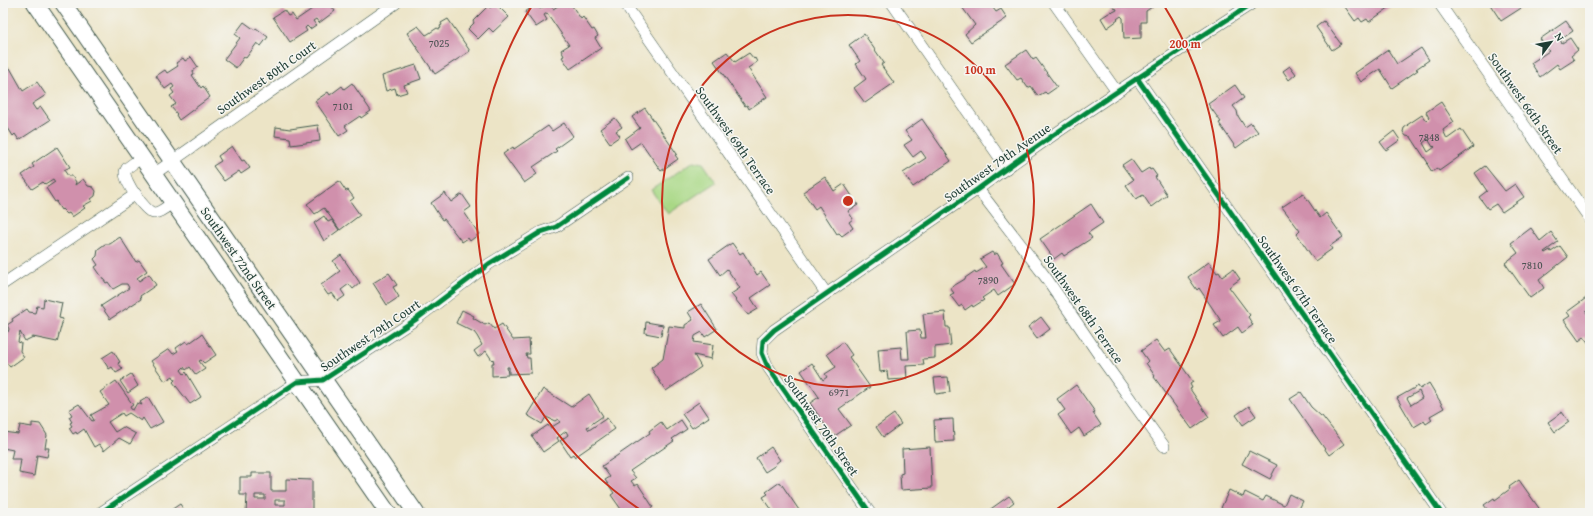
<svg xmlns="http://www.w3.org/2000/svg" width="1593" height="516" font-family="'Gentium Book Plus',serif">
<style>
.green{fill:#a9d885;stroke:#648a5c}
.building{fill:#d090ac;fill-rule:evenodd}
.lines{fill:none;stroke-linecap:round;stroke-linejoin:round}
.street-casing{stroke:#3e564a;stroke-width:12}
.secondary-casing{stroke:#3e564a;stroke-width:18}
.street{stroke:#fff;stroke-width:11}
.secondary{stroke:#fff;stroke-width:16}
.cycleway-casing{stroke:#f6f6f2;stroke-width:8}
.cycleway{stroke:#00873e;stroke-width:5}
.ring{fill:none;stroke:#c8321e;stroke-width:2}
.labels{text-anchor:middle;stroke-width:3;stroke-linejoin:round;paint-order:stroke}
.number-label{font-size:11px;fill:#4b5252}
.street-label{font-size:13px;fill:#1f3d34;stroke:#f6f6f2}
.centre{fill:#c8321e;stroke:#f6f6f2;stroke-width:2}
.ring-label{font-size:12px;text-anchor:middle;font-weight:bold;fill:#c8321e;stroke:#f6f6f2;stroke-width:3;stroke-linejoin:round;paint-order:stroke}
</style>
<rect width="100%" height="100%" fill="#f6f6f2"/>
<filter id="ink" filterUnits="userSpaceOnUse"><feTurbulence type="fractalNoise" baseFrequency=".025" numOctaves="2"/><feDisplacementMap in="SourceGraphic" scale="8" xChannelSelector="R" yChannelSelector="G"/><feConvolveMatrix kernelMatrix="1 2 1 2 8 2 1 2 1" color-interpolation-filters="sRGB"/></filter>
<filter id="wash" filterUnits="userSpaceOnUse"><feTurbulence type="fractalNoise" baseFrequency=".012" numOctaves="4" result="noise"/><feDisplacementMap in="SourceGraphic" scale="16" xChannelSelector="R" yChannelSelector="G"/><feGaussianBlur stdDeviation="0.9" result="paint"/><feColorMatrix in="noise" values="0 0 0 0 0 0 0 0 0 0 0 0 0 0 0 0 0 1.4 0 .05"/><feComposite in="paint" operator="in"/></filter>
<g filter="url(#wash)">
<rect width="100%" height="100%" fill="#ece4c6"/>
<polygon class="green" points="694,161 703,163 716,182 668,214 651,190"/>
<g id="blocks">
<g class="building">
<polygon points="307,3 329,3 335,11 319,23 316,19 313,21 316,25 310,29 307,26 305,28 307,31 290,42 273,17 284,10 288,16 292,14 296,20 312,9"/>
<polygon points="495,3 509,17 493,32 489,28 478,39 468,29 474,23 473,21 488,6 490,8"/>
<polygon points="549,3 553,9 563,3 570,3 581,19 583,17 592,30 594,29 598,36 595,38 601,48 570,69 562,57 564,56 561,50 569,45 547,13 544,15 547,20 536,27 525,12 537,4 540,9"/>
<polygon points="959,3 996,3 998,5 993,8 996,12 1001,9 1007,18 971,42 965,34 975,25"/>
<polygon points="1110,3 1158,3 1146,11 1146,22 1141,22 1141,38 1124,39 1123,18 1121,16 1117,19 1118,20 1107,28 1101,18 1112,11 1113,12 1117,10 1116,8 1115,9"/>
<polygon points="1350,3 1387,3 1390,7 1369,22 1367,19 1362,22 1359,18 1355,21 1345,7"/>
<polygon points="1489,3 1529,3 1501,21"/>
<polygon points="448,19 470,51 435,74 407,33 418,26 426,35 428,34 437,28 439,29 441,28 440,26 442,25 441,23"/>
<polygon points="1324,21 1341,44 1332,50 1316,27"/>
<polygon points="1566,21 1573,31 1560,40 1562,43 1570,38 1578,50 1571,56 1574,60 1560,69 1557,64 1540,77 1531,63 1549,51 1540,39"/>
<polygon points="244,22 255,30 256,28 268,37 261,46 257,43 246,58 244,57 236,68 224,59 240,38 235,34"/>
<polygon points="864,34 884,63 881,65 894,83 865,103 854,88 866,79 856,64 860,61 849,45"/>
<polygon points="1421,48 1429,60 1416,69 1418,70 1392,88 1380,69 1361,82 1355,73 1388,50 1397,64"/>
<polygon points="1026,50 1033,60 1036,58 1057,87 1047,94 1045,92 1038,96 1031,86 1028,88 1021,78 1017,80 1005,64"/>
<polygon points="727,52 735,62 749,53 754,59 755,58 757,62 748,68 767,97 749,109 747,105 745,106 714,61"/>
<polygon points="191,57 198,67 193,71 194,74 192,75 201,88 203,86 210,97 179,120 176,115 177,114 171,107 176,104 170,96 174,93 171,89 174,87 172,84 165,89 156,76 165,70 167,73 178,66 176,63 183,58 185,61"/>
<polygon points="416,65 421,79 404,85 407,92 397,95 395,88 386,91 382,76"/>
<polygon points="1290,66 1296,74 1289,80 1283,71"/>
<polygon points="10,68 23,91 37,82 46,95 32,104 36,110 41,107 50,120 19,140 15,134 13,136 3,120 3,73"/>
<polygon points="352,83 371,111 361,118 360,116 345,126 348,130 339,136 315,101 328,92 330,95 342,86 344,89"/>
<polygon points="1235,85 1244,98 1233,106 1237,111 1238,116 1245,127 1251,123 1258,132 1236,148 1219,123 1221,122 1208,104"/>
<path d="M1441,102L1454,122L1443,130L1447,139L1461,129L1473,147L1439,171L1437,168L1432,172L1427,164L1428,163L1411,137L1406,136L1403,132L1404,128L1408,125H1407L1422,115L1426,121L1429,118L1426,112ZM1428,139L1433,147L1434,146L1435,147L1428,152L1423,143Z"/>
<polygon points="645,108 677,154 675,155 678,159 661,171 641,142 631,149 625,139 640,128 632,117"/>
<polygon points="615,118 622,127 616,131 620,136 610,143 600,129"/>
<polygon points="922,119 951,161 913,187 903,173 926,158 921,151 913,157 904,145 912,140 905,131"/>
<polygon points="564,123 573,136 555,149 557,151 533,167 537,174 524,183 503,154 513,147 514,149 548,126 552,131"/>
<polygon points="318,125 320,141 291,145 290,138 275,136 276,127 290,129"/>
<polygon points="1394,131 1400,140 1386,150 1380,142"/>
<polygon points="232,146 242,161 244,160 250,168 241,174 239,171 224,181 213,166 221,161 218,156"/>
<polygon points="57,147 70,167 64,170 68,176 72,176 76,182 75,185 83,179 88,186 93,187 96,191 95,196 91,199 92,201 83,206 85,208 72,217 69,213 67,214 62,209 61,210 56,202 57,201 55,202 46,188 55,182 53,179 45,184 43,182 32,189 22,175 34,167 32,164"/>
<polygon points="1131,159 1141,173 1149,168 1150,170 1152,169 1157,176 1155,177 1167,195 1151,207 1143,195 1136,199 1126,185 1133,180 1122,165"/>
<polygon points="1485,166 1505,191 1515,184 1524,197 1502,212 1496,204 1488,209 1479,197 1487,191 1475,173"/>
<polygon points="825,177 834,191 844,184 858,205 848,211 853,219 849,222 853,228 842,236 839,233 837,234 819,206 815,209 803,192"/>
<polygon points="339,181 346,191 348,190 354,198 350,201 360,215 340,230 324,208 315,214 307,204"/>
<polygon points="445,193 451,202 462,194 471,207 464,212 479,234 470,241 468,238 462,242 444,219 442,220 431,203"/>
<polygon points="1303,193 1320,218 1326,213 1343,237 1330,246 1332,249 1315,261 1297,234 1300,231 1282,207"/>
<polygon points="1091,204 1103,223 1088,233 1092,238 1064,256 1062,253 1054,259 1040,239"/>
<polygon points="324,216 328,222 332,220 339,230 324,241 314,223"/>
<polygon points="1531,228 1540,241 1551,232 1558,242 1544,252 1545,253 1550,250 1551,252 1560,246 1568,257 1539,280 1544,288 1530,298 1505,263 1518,253 1511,243"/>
<polygon points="120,237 136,262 139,260 147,271 137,278 139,281 149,274 156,285 140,296 141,299 110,319 101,306 129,288 127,284 122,284 113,289 108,282 106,283 95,267 98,265 94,259 97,256 98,249 105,244 110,244"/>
<polygon points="732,243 740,254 743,252 757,275 761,272 770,285 751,298 758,309 748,315 731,294 740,288 727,269 720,275 709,259"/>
<polygon points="992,252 994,255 997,253 1003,263 1001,264 1015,284 998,296 994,290 982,298 984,300 973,307 972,305 965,310 962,305 959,307 950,295 954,293 950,288 965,279 965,278 975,271 976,273 986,267 980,259"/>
<polygon points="341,255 360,283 353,289 349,284 341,290 345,296 338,301 332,293 328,295 321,285 340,271 333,261"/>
<polygon points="1209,262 1217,273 1219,272 1222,277 1233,269 1240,279 1229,287 1250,315 1248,317 1253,325 1242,333 1238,327 1223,338 1214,325 1221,321 1199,288 1197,290 1188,277"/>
<polygon points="389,273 397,285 393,287 399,297 387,305 373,283"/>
<polygon points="1589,296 1590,310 1586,312 1590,317 1590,345 1584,337 1579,341 1564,320 1570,316 1567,312"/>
<polygon points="44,299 62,303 59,318 63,319 57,342 33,337 25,341 20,332 18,342 21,343 20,351 24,357 10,367 3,359 3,331 8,332 9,329 7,325 13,321 12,319 27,309 29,312 35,313 37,306 43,307"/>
<polygon points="701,304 717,329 705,337 702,332 695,336 694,342 713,345 711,359 694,355 701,367 666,391 651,368 663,359 669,326 685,328 685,325 693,320 688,312"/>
<polygon points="462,310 474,316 473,318 485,325 489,323 494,329 502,324 513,340 529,339 530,354 526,354 527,358 530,358 531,373 509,374 509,367 507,367 508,375 492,376 492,363 494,363 493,359 492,360 486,351 478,357 474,351 482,345 477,336 474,332 456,323"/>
<polygon points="945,312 946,327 949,327 951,345 935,347 935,358 923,359 924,365 906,366 907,379 888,380 887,371 880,372 878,349 901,347 902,359 909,359 907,331 920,330 921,338 926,338 923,314"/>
<polygon points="1041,317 1050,329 1037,339 1028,327"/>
<polygon points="646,322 663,325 661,336 645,333"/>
<polygon points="202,334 216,355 204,363 201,360 199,361 205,369 196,375 190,367 186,370 184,367 181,370 184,374 186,372 201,397 190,404 173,382 175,380 173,376 165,381 151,361 169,349 173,354 178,351 176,348 186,341 188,344"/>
<polygon points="1156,340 1165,352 1170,349 1193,382 1190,384 1192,388 1190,389 1209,417 1192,429 1154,377 1155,376 1146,363 1148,361 1141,351"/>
<polygon points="843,342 852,355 849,357 870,387 839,409 851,425 833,437 810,403 819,397 801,371 812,363 823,380 827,377 825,374 836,367 827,354"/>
<polygon points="113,351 120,362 118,363 123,369 116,373 112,367 109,369 102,358"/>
<polygon points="131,374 138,386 128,393 120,381"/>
<polygon points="948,377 950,392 936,394 934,378"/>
<polygon points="116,381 133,405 130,407 131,409 133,410 137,403 142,405 140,402 148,397 163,422 150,429 143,418 141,421 129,413 124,416 122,413 108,422 115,432 123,427 136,434 130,444 119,438 104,451 99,444 94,447 84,429 77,434 76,432 73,434 69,428 72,426 70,423 72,422 69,417 72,415 69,410 79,404 92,421 94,420 91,415 109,405 100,392"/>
<path d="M1429,383L1444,408L1430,416L1432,420L1426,424L1424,421L1414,427L1397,398L1418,386L1420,389ZM1419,391L1422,398L1411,405L1407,398Z"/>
<polygon points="1076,385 1095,412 1093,413 1101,425 1084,436 1079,428 1071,434 1058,415 1065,410 1057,399"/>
<polygon points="543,389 571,407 589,394 603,416 587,427 589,430 607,418 615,429 575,457 573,454 570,456 560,441 568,435 566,431 557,438 559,441 543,452 532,436 548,425 550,428 560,422 558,419 555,421 546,417 542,424 527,415"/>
<polygon points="1301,392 1311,407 1321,416 1322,416 1344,444 1329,455 1290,399"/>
<polygon points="699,402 709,417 692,428 682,414"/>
<polygon points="1249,406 1256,416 1243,425 1236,415"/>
<polygon points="1562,412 1569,422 1555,432 1548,422"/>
<polygon points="894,414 901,424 883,437 876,427"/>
<polygon points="953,419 954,441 935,442 934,420"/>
<polygon points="681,420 687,429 672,439 674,441 630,471 636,478 631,481 635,486 638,484 653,507 645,513 627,513 628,509 623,512 611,495 614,493 605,480 610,477 602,466 650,433 649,431 661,422 667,430"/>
<polygon points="32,423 40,424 47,435 45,448 49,448 47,457 37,455 34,476 19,473 21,459 11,459 13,450 3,448 3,432 18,434 20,425 32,427"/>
<polygon points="771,447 780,460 775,464 776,465 765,472 756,458"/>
<polygon points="930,447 932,488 901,490 900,474 903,473 902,449"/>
<polygon points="1249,451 1277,465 1270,479 1242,464"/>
<path d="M252,473H271V491H286V479L312,480V510H305V513H246L247,495H240V477H252ZM255,495H265V499H255ZM275,500H285V505H275Z"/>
<polygon points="1519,480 1541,511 1538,513 1490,513 1484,505 1494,498 1495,500 1510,489 1509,487"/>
<polygon points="780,482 801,513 774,513 763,497 768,494 766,492"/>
<polygon points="1229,490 1243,497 1245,492 1263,501 1266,496 1284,505 1289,494 1303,501 1297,513 1232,513 1221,508"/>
<polygon points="1009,496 1014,502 1005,509 1008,513 985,513"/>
<polygon points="180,504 186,513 173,513 171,510"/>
<polygon points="195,509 198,513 189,513"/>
</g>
</g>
</g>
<g filter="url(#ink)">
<use href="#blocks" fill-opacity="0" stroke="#3e564a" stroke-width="1"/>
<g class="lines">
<defs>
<g id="street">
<polyline points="624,3 826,293"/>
<polyline points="892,3 1007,168"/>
<polyline points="1054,3 1117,92"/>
<polyline points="1439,3 1590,219"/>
<polyline points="1137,78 1441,513"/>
<path d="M142,157L127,168L125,172C124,181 145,212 154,213C160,213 168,206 173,202"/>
<polyline points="154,174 396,3"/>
<polyline points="978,189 1047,279 1101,358 1164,446"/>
<polyline points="3,284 136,194"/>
<polyline points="100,513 297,382 323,380 415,320 489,264 541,232 556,227 628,178"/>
<path d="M870,513L768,367L762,353L763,341L774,330L978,189C1067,123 1160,63 1253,3"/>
</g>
<g id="secondary">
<polyline points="35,3 388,513"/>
<polyline points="63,3 416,513"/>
</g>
</defs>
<use href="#street" class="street-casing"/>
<use href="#secondary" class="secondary-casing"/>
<use href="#street" class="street"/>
<use href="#secondary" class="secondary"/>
<defs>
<g id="cycleway">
<polyline points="1137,78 1441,513"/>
<polyline points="100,513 297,382 323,380 415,320 489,264 541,232 556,227 628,178"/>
<path d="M870,513L768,367L762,353L763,341L774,330L978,189C1067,123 1160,63 1253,3"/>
</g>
</defs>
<use href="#cycleway" class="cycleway-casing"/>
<use href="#cycleway" class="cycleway"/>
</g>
</g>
<g class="ring">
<circle cx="848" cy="201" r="186"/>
<path d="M645 513A372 372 0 0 1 533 4M1163 4A372 372 0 0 1 1051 513"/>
</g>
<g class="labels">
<g class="number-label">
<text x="439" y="47">7025</text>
<text x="343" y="110">7101</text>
<text x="1429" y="141">7848</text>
<text x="1532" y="269">7810</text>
<text x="988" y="284">7890</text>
<text x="839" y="396">6971</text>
</g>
<g class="street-label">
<text transform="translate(266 77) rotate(-35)" y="5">Southwest 80th Court</text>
<text transform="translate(1526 103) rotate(55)" y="5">Southwest 66th Street</text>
<text transform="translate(736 140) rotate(55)" y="5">Southwest 69th Terrace</text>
<text transform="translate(997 162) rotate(-35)" y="5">Southwest 79th Avenue</text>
<text transform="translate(239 258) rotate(55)" y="5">Southwest 72nd Street</text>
<text transform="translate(1298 289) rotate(55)" y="5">Southwest 67th Terrace</text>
<text transform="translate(1084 309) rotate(55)" y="5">Southwest 68th Terrace</text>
<text transform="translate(370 335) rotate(-34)" y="5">Southwest 79th Court</text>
<text transform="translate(822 425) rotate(55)" y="5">Southwest 70th Street</text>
</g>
</g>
<circle cx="848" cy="201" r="6" class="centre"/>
<g class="ring-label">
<text x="1185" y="48">200 m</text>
<text x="980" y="74">100 m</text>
</g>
<rect width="1593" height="516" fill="none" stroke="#f6f6f2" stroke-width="16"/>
<g transform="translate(1551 42) rotate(58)" stroke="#f6f6f2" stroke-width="3" paint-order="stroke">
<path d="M0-3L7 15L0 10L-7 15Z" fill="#1f3d34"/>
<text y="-6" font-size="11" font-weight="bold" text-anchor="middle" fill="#1f3d34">N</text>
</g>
</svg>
